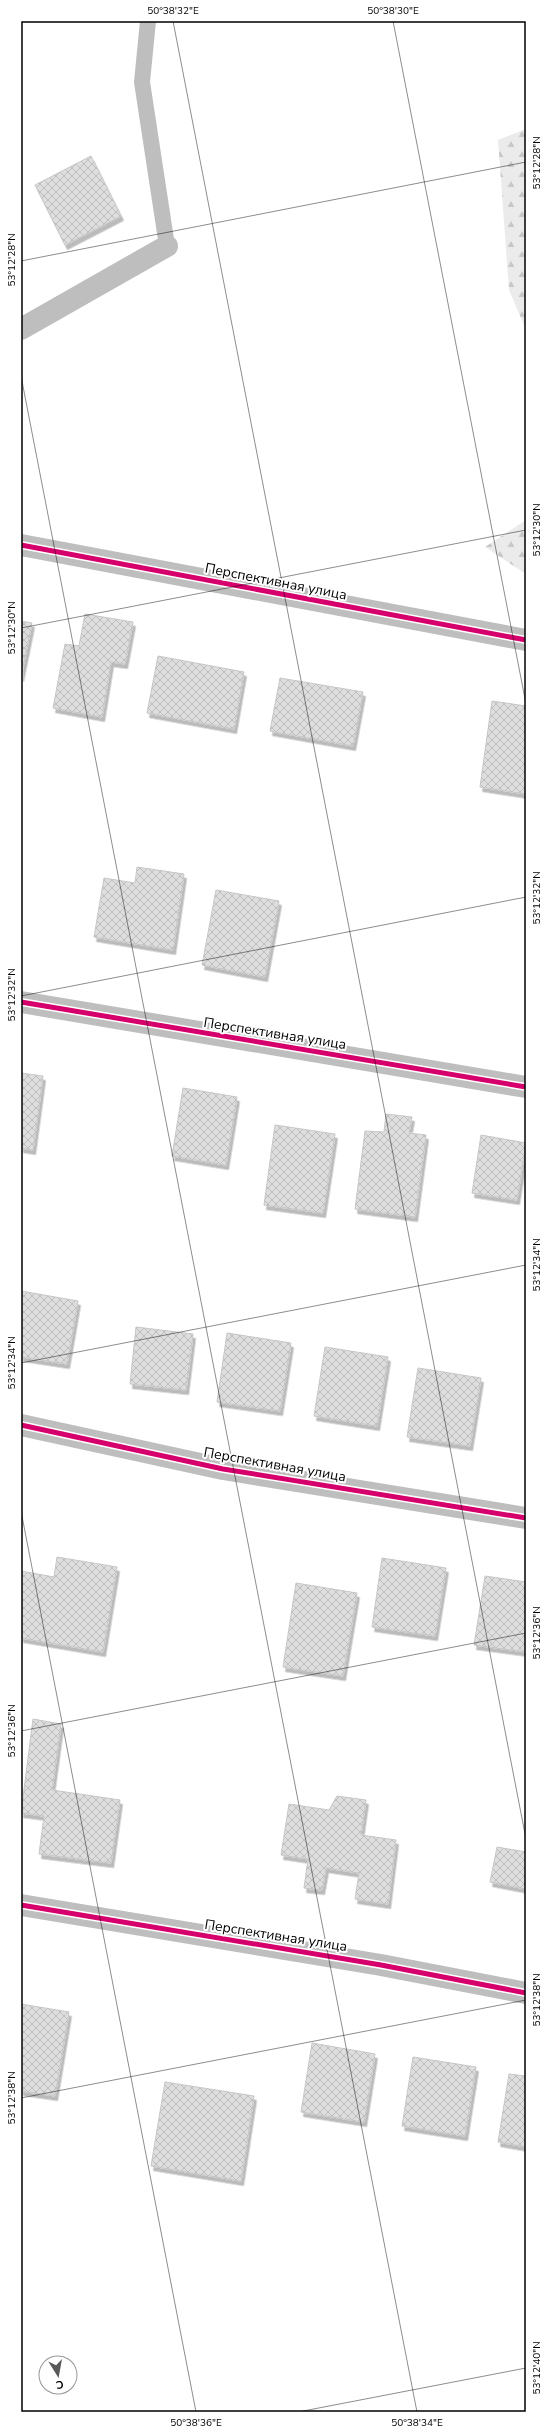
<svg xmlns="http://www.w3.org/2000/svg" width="547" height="2433" font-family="'Nunito Sans',sans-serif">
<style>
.forest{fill:url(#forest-firs)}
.building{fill:url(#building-cross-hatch);stroke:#c6c6c6;filter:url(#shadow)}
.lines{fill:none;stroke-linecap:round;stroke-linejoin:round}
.lane{stroke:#bebebe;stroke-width:16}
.street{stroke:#bebebe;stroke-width:22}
.cycleway-casing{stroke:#fff;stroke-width:8}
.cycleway{stroke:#d6006c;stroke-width:5}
.ticks{fill:none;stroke:#000;stroke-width:1;stroke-opacity:0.45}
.labels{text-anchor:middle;stroke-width:4;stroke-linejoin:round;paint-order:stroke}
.street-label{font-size:14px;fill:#000;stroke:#fff}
.neatline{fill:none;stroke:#000;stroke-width:1.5}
.ticks-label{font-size:10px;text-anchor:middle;fill:#000}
</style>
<defs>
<pattern id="forest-firs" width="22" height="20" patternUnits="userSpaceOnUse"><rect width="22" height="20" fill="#ebebeb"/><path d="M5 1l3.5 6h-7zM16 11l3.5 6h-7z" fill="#c8c8c8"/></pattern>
<pattern id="building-cross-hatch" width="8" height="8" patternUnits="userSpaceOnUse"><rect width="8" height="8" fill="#dedede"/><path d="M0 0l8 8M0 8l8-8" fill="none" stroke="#bdbdbd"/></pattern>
<filter id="shadow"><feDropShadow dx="2.5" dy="4.5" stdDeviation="0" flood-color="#0004"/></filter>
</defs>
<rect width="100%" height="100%" fill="#fff"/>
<g class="forest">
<polygon points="526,129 526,330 509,290 498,140"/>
<polygon points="526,520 526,574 485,547"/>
</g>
<g class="building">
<polygon points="91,156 121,216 65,245 35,185"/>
<polygon points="85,614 133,622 125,664 111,662 102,717 53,708 65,644 79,646"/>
<polygon points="21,621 32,623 21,677"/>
<polygon points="158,656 244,672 234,729 147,713"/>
<polygon points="280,678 363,692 353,746 270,731"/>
<polygon points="492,701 526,706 526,794 480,787"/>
<polygon points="137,867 184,874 173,950 94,937 104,878 135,883"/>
<polygon points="216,890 279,901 265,977 202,965"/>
<polygon points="21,1073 43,1076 33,1150 21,1148"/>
<polygon points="183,1088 237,1097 226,1165 172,1156"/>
<polygon points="386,1114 412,1117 409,1133 426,1135 415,1217 355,1209 365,1131 384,1132"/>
<polygon points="275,1125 335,1134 323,1213 264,1205"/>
<polygon points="481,1135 526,1143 517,1200 472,1193"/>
<polygon points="21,1291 78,1301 67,1364 21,1357"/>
<polygon points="136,1327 193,1334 186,1390 130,1384"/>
<polygon points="227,1333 291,1343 280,1411 217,1402"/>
<polygon points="325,1347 388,1357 377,1426 314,1416"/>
<polygon points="418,1368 481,1378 470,1446 407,1437"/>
<polygon points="57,1557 117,1567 103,1652 21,1638 21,1571 54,1577"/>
<polygon points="382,1558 446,1568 435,1636 372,1627"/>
<polygon points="485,1576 526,1582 526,1652 474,1645"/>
<polygon points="296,1583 357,1593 343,1676 283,1667"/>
<polygon points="33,1719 61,1724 52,1790 120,1800 111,1863 39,1854 44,1816 21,1813"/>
<polygon points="337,1796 366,1800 361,1835 396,1840 388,1904 355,1899 359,1873 326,1868 322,1890 304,1888 308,1859 281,1855 289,1804 329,1810"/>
<polygon points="497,1847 526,1852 526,1889 490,1882"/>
<polygon points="21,2004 69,2012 55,2096 21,2091"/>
<polygon points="312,2043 375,2054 364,2122 301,2112"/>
<polygon points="413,2057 476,2067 465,2136 402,2126"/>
<polygon points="509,2074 526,2076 526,2147 498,2142"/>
<polygon points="165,2082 254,2096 241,2181 151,2166"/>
</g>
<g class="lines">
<polyline class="lane" points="148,21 142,82 167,246"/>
<g class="street">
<polyline points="21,329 167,246"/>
<polyline points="21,545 526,640"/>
<polyline points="21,1002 526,1087"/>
<polyline points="21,1425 223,1469 526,1518"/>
<polyline points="21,1905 381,1965 526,1993"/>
</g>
<defs>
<g id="cycleway">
<polyline points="21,545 526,640"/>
<polyline points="21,1002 526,1087"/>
<polyline points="21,1425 223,1469 526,1518"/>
<polyline points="21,1905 381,1965 526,1993"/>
</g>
</defs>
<use href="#cycleway" class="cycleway-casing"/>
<use href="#cycleway" class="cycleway"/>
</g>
<path class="ticks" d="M173,21L526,1839M393,21L526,704M21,261L526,162M21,376L417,2412M21,628L526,530M21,996L526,897M21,1363L526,1265M21,1511L196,2412M21,1731L526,1633M21,2098L526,2000M298,2412L526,2368"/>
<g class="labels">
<g class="street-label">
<text transform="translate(276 581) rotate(11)" y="5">Перспективная улица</text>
<text transform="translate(275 1033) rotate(9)" y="5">Перспективная улица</text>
<text transform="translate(275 1464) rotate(10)" y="5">Перспективная улица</text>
<text transform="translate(276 1935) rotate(9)" y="5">Перспективная улица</text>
</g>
</g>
<rect width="547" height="2433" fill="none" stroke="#ffffff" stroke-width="44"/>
<g transform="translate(58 2375) rotate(169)"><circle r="19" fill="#ffffff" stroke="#999999"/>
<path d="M0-3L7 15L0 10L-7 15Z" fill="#595959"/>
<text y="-6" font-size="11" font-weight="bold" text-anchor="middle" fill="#000000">С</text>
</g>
<rect x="22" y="22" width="503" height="2389" class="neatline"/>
<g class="ticks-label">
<text x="173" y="14">50°38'32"E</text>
<text x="393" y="14">50°38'30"E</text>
<text transform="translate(536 163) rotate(-90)" y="4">53°12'28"N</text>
<text transform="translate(11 260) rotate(-90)" y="4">53°12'28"N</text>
<text transform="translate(536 530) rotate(-90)" y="4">53°12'30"N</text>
<text transform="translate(11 628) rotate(-90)" y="4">53°12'30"N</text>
<text transform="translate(536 898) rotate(-90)" y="4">53°12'32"N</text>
<text transform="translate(11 995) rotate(-90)" y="4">53°12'32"N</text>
<text transform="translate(536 1265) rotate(-90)" y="4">53°12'34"N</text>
<text transform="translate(11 1363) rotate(-90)" y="4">53°12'34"N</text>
<text transform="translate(536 1633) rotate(-90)" y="4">53°12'36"N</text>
<text transform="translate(11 1731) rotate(-90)" y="4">53°12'36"N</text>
<text transform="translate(536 2000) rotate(-90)" y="4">53°12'38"N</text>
<text transform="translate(11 2098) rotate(-90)" y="4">53°12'38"N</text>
<text transform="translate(536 2368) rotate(-90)" y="4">53°12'40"N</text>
<text x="196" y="2426">50°38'36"E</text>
<text x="417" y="2426">50°38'34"E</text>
</g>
</svg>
